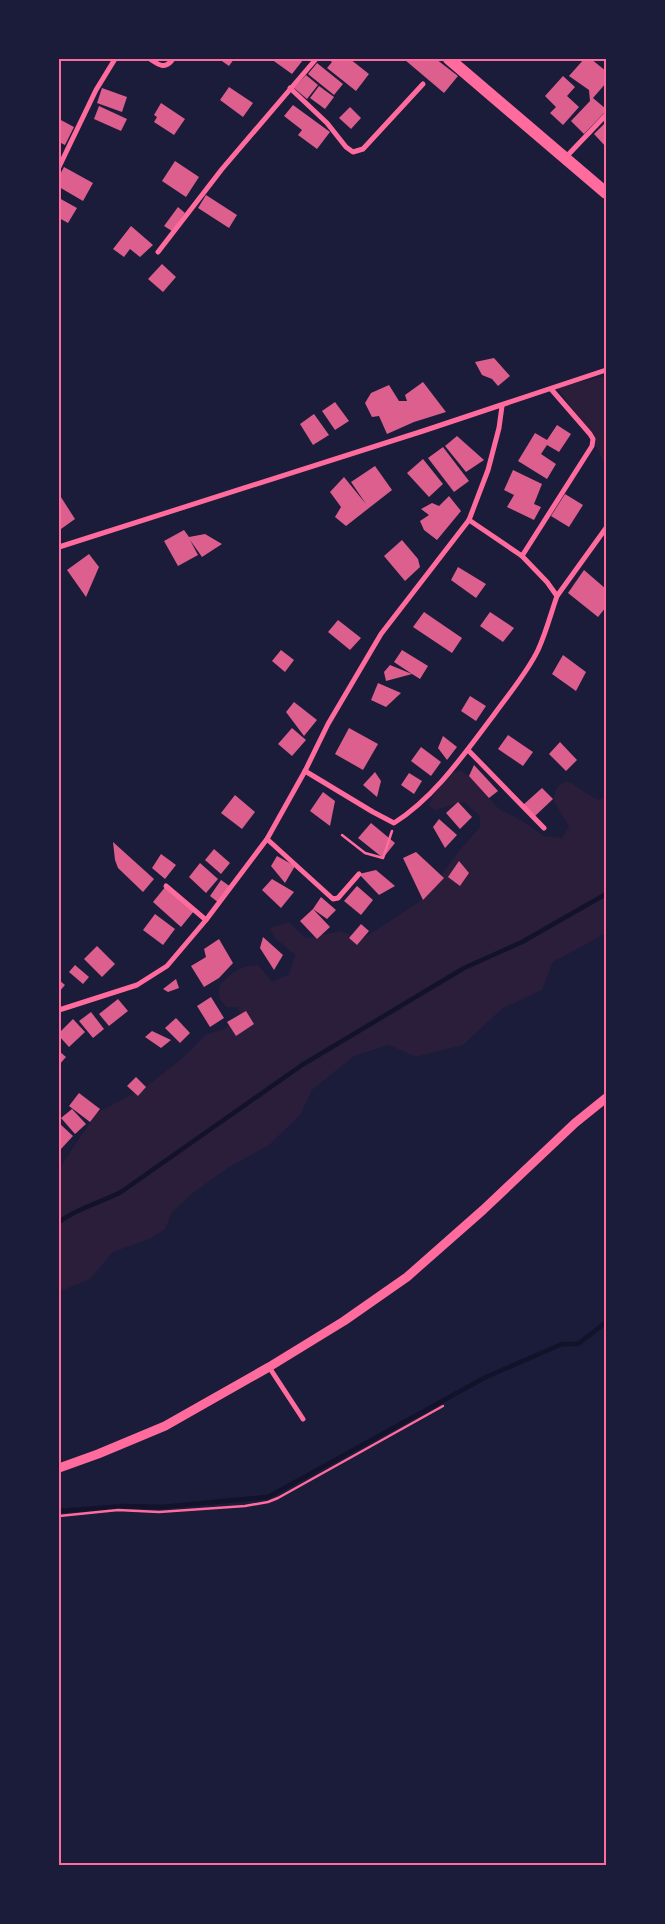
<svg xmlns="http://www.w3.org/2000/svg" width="665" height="1924" font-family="'Noto Sans',sans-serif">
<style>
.green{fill:#2a1e3b}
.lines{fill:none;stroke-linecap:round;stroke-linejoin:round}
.stream{stroke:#12122b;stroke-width:4.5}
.building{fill:#dd5f8e}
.path{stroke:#ff6b9d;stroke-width:2.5}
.minor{stroke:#ff6b9d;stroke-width:5}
.tertiary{stroke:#ff6b9d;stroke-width:9}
.primary{stroke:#ff6b9d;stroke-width:12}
.neatline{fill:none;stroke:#ff6b9d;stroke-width:2}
</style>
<rect width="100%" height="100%" fill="#1b1b3a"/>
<g class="green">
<polygon points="606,376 606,468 593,439 557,387"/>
<path d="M460,770L469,776L499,809L521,820L544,836L562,838L569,827L553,799L557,787L567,781C579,787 587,795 599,800L606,796V933L553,962L542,990L503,1008L463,1045L416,1057L389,1045L354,1056L312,1090L300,1115L270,1144L228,1168L193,1193L172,1212L165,1229L149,1239L113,1252L90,1279L59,1292V1168L97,1113L146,1087L185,1056L205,1035L224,1029L240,1014L238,1007H226L219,998V986C232,972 239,966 258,965L272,982L289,974L295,955L274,937L270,928L289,922L306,938L341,931L362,939L425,898L458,852L480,827V816L464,802L434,810L428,805L446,775Z"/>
</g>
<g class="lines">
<g class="stream">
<path d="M59,1222C77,1208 100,1203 121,1192L302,1065L464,968L522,942L606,894"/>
<polyline points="59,1511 125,1506 161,1507 268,1497 484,1378 562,1344 578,1344 606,1322"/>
</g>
</g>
<g class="building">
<polygon points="219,59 234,59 229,66"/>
<polygon points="271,59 301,59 303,60 292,74"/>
<polygon points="328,59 350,59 369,74 356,91 327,68 332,62"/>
<polygon points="407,59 436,59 458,76 444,93 405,60"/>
<polygon points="584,59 591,59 606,71 606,83 593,98 606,109 606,111 584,134 571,121 590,101 589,90 569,76"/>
<polygon points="317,63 343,84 334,95 308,74"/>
<polygon points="306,75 318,85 307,99 294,88"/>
<polygon points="563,76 575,87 567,96 579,107 563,125 550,113 556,107 545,96"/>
<polygon points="319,86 334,97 325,109 310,98"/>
<polygon points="229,87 253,103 243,117 220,100"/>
<polygon points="102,88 127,97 122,112 97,103"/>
<polygon points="161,103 185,119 174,135 154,122 157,117 154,115"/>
<polygon points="293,105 330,132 317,149 298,135 302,130 284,116"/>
<polygon points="99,106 127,119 121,131 94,119"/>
<polygon points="350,107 361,118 351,129 339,118"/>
<polygon points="59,119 74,127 65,145 59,142"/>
<polygon points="606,122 606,147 594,134"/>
<polygon points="175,161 199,177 186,197 162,181"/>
<polygon points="64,167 93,183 83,201 59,187 59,176"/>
<polygon points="206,195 237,215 229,228 198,208"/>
<polygon points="59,198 77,208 68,223 59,218"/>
<polygon points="178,207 185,213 172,231 164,226"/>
<polygon points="131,226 153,245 140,257 130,249 124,257 113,249"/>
<polygon points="162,264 176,277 163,292 148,279"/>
<polygon points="494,358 510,376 498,386 492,379 482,375 475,362"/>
<polygon points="423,382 446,412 414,422 387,434 379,416 372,417 365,403 371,393 389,385 399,401 407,401 405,395"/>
<polygon points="335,402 349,421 335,430 322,411"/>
<polygon points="314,414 329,435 313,445 300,424"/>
<polygon points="557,425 571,434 559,452 547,445 541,454 556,464 547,479 518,461 535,433 547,440"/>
<polygon points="457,436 484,460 466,472 445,446"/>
<polygon points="443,447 469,481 454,492 428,458"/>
<polygon points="423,459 443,484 429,497 407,473"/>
<polygon points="375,466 392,490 346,526 335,517 341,507 330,492 344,477 366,504 351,482"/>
<polygon points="513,470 542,484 534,504 541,507 534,520 507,507 514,495 504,490"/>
<polygon points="59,494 75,519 61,529 59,526"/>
<polygon points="565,494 583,505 569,527 551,516"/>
<polygon points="449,496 461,511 437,540 424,530 420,521 429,515 421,509 432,503 439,506"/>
<polygon points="184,530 189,537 205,534 222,544 202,557 190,540 198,555 178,566 164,541"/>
<polygon points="402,540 418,559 420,567 405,581 384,556"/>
<polygon points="89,554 99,567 86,597 67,570"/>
<polygon points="458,567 486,584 476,598 451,580"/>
<polygon points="584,570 606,589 606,607 598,617 568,593"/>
<polygon points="424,612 462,638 452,653 413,627"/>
<polygon points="490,612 514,628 503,642 480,626"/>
<polygon points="338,620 361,638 350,650 328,632"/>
<polygon points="281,650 294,660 285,672 272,661"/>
<polygon points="402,650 428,666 420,679 412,674 386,681 384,672 390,665 412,674 394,662"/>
<polygon points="563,655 586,672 576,691 552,674"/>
<polygon points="378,683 401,693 386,707 371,700"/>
<polygon points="470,696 486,706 476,721 461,711"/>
<polygon points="294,702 317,720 304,736 286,712"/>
<polygon points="292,728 306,740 292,756 278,744"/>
<polygon points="349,728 378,744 363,770 335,754"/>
<polygon points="508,735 533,752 523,766 498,749"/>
<polygon points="443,736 457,747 447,760 438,748"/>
<polygon points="560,742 577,760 566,771 549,754"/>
<polygon points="421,747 441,762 431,776 411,761"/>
<polygon points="474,765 498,791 489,798 469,776"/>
<polygon points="375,772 381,781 377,797 363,785"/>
<polygon points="409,773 422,781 414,794 401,785"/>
<polygon points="542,788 553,799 534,817 523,805"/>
<polygon points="323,792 335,801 330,826 310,811"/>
<polygon points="235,795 255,812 242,829 221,813"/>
<polygon points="458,802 472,817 460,829 446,813"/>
<polygon points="439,819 457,835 445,848 433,827"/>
<polygon points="371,823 395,843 383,858 358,838"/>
<polygon points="113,842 154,879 143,892 118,868 115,860"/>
<polygon points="214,849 230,863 221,874 205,860"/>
<polygon points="416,852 444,878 423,900 403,858"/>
<polygon points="161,854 176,865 165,879 152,868"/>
<polygon points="277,856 295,866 285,883 271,866"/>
<polygon points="459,861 469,873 460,886 448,877"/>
<polygon points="200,863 218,879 206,893 189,877"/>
<polygon points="376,870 395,886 379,895 359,874"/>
<polygon points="272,879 294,892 281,908 262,890"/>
<polygon points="221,880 231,887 219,903 210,896"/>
<polygon points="166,886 194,911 181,927 153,902"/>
<polygon points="357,886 373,900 361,915 344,901"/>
<polygon points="321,897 336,910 327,919 313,909 330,927 317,939 300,921 313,909"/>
<polygon points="155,914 175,929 163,945 143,930"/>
<polygon points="361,924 369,931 357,945 349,938"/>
<polygon points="263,937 283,955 274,970 260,948"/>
<polygon points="219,939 233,963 219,978 204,987 191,966 206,957 204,949"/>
<polygon points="97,946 115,964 102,977 84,959"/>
<polygon points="75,965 89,977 83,984 69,972"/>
<polygon points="176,979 179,988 168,992 163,989"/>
<polygon points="59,980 65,985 59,992"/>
<polygon points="211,997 224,1018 210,1027 197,1006"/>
<polygon points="118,999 128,1011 109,1026 99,1014"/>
<polygon points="246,1011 254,1024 236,1036 227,1022"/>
<polygon points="91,1012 104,1029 93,1038 79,1021"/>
<polygon points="176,1018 190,1033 180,1043 165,1028"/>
<polygon points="73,1019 85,1032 69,1047 59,1036 59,1033"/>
<polygon points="152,1031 171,1040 161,1048 145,1037"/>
<polygon points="59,1051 66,1057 59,1065"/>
<polygon points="136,1077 146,1087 138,1096 127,1086"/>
<polygon points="79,1093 100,1109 90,1122 69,1106"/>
<polygon points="72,1109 86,1124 75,1134 61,1118"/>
<polygon points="59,1123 73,1136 61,1149 59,1148"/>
</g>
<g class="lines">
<g class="path">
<polyline points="342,835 365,853 383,858 392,831"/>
<polyline points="59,1516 118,1510 159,1512 245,1506 268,1502 278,1498 443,1406"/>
</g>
<g class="minor">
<path d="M150,59C159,65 165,70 173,59"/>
<polyline points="290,88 327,123 346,147 353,152 363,149 423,84"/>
<polyline points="566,157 606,115"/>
<polyline points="59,167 96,90 115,59"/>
<polyline points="158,252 222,169 316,59"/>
<polyline points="59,547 423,431 606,370"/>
<polyline points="522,556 592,446 593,439 590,434 551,389"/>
<polyline points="557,596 606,528"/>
<polyline points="468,750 544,828"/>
<path d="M305,771L373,812L394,823C435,797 464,754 493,716C508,695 527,673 538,650C546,633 551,613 557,596L547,582L522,556L469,520"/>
<polyline points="267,839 333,899 338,898 359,874"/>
<polyline points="166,886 206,920"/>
<polyline points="59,1010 137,985 167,966 206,920 267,839 305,771 328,724 381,634 469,520 488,470 499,428 502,406"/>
<polyline points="269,1367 303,1419"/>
</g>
<polyline class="tertiary" points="59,1468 98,1454 165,1426 269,1367 344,1321 407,1277 483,1210 575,1123 606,1098"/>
<polyline class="primary" points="449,59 606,193"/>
</g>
<rect width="665" height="1924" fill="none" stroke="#1b1b3a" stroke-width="120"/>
<rect x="60" y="60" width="545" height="1804" class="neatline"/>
</svg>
